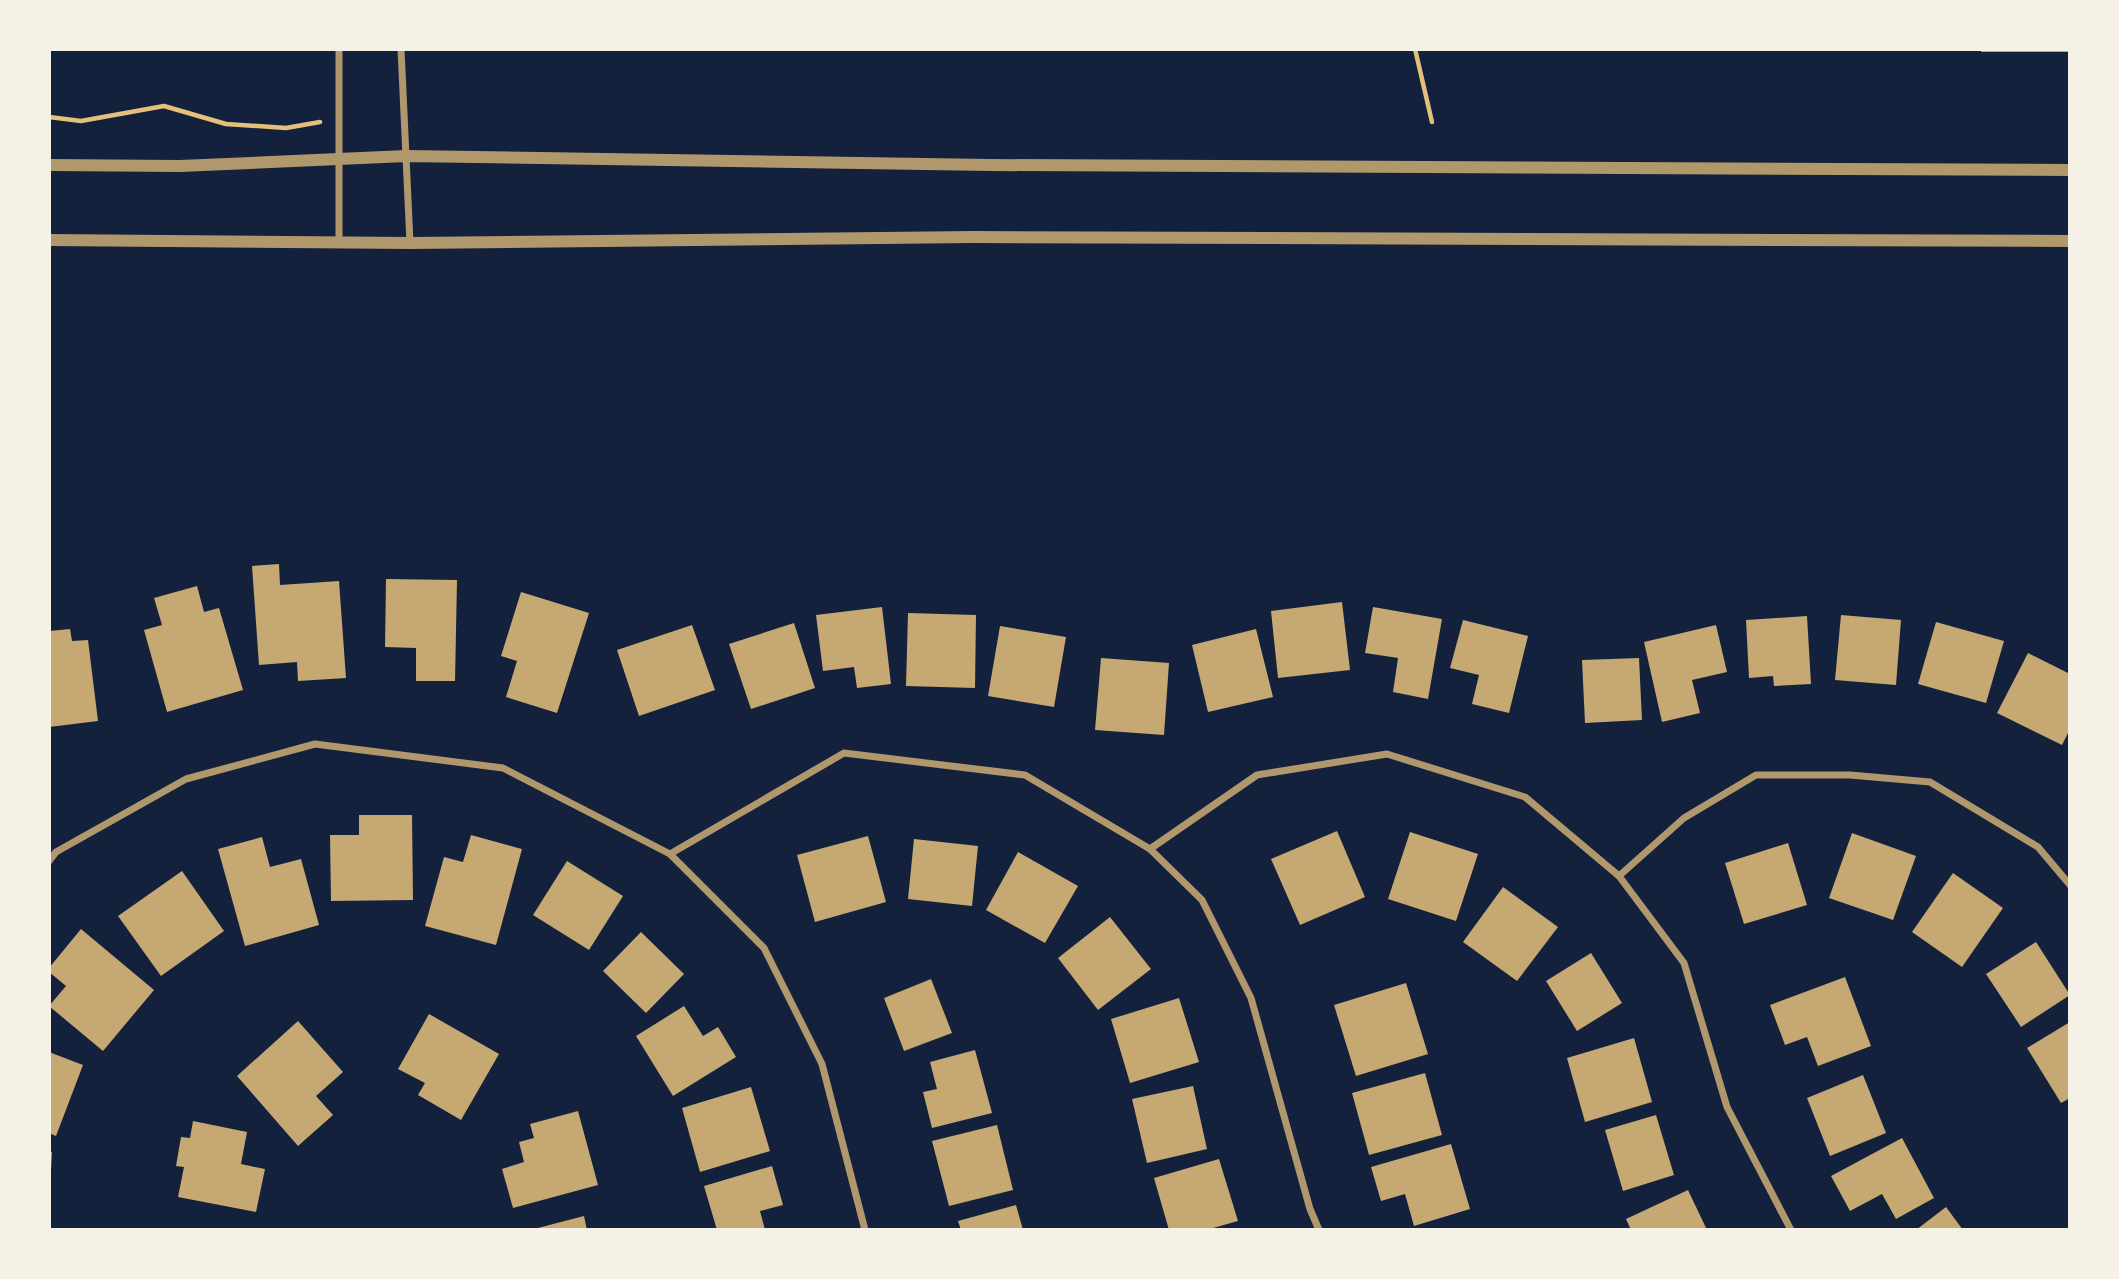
<svg xmlns="http://www.w3.org/2000/svg" width="2119" height="1279" font-family="Lato,sans-serif">
<style>
.building{fill:#c6a872}
.lines{fill:none;stroke-linecap:round;stroke-linejoin:round}
.path{stroke:#e5c07b;stroke-width:4.5}
.minor{stroke:#b1986c;stroke-width:7}
.tertiary{stroke:#b1986c;stroke-width:12}
</style>
<rect width="100%" height="100%" fill="#14213d"/>
<g class="building">
<rect x="1981" y="49" width="89" height="3"/>
<polygon points="279,564 280,585 339,581 346,678 298,681 297,662 259,665 252,566"/>
<polygon points="386,579 457,580 455,681 416,681 416,648 385,647"/>
<polygon points="197,586 204,612 219,608 243,690 167,712 144,630 162,625 154,598"/>
<polygon points="521,592 589,613 557,713 506,697 517,661 501,656"/>
<polygon points="1342,602 1350,670 1278,678 1271,611"/>
<polygon points="882,607 891,684 857,688 854,667 823,671 816,615"/>
<polygon points="1373,607 1442,619 1428,699 1393,692 1398,658 1365,653"/>
<polygon points="908,613 976,615 975,688 906,686"/>
<polygon points="1841,615 1901,620 1896,685 1835,680"/>
<polygon points="1807,616 1811,684 1774,686 1773,676 1749,678 1746,620"/>
<polygon points="1463,620 1528,636 1509,713 1472,704 1479,675 1450,668"/>
<polygon points="1936,622 2004,641 1986,703 1918,684"/>
<polygon points="794,623 815,688 751,709 729,644"/>
<polygon points="692,625 715,690 639,716 617,650"/>
<polygon points="1716,625 1727,672 1692,680 1700,713 1662,722 1644,642"/>
<polygon points="1000,626 1066,637 1054,707 988,696"/>
<polygon points="70,629 72,641 88,640 98,721 49,727 49,631"/>
<polygon points="1256,629 1273,697 1208,712 1192,645"/>
<polygon points="2028,653 2070,674 2070,729 2062,745 1997,713"/>
<polygon points="1101,658 1169,663 1164,735 1095,730"/>
<polygon points="1639,658 1642,720 1585,723 1582,660"/>
<polygon points="359,815 412,815 413,900 331,901 330,835 359,835"/>
<polygon points="1337,831 1365,897 1300,925 1271,859"/>
<polygon points="1410,832 1478,854 1456,921 1388,899"/>
<polygon points="1852,833 1916,856 1893,920 1829,898"/>
<polygon points="471,835 522,849 496,945 425,926 444,857 463,862"/>
<polygon points="868,836 886,902 815,922 797,855"/>
<polygon points="262,837 270,867 301,859 319,925 245,946 218,849"/>
<polygon points="914,839 978,846 972,906 908,899"/>
<polygon points="1788,843 1807,905 1744,924 1725,863"/>
<polygon points="1018,852 1078,886 1045,943 986,910"/>
<polygon points="567,861 623,896 589,950 533,915"/>
<polygon points="182,871 224,931 161,976 118,916"/>
<polygon points="1953,873 2003,908 1962,967 1912,932"/>
<polygon points="1503,887 1558,927 1517,981 1463,942"/>
<polygon points="1110,917 1151,969 1098,1010 1058,958"/>
<polygon points="81,929 154,990 103,1051 49,1006 66,986 49,972 49,968"/>
<polygon points="641,932 684,974 646,1013 603,971"/>
<polygon points="2036,942 2070,995 2021,1027 1986,974"/>
<polygon points="1591,953 1622,1003 1577,1031 1546,981"/>
<polygon points="1845,977 1871,1046 1818,1066 1807,1037 1785,1045 1770,1005"/>
<polygon points="931,979 952,1033 904,1051 884,998"/>
<polygon points="1406,983 1428,1054 1356,1076 1334,1005"/>
<polygon points="1179,998 1199,1062 1130,1083 1111,1019"/>
<polygon points="684,1006 703,1036 718,1027 736,1057 673,1096 636,1036"/>
<polygon points="429,1014 499,1054 461,1120 418,1095 425,1083 398,1069"/>
<polygon points="298,1021 343,1072 316,1096 333,1115 298,1146 237,1076"/>
<polygon points="2070,1022 2070,1098 2061,1103 2027,1048"/>
<polygon points="1634,1038 1652,1102 1585,1122 1567,1058"/>
<polygon points="975,1050 992,1113 932,1128 923,1092 937,1089 930,1062"/>
<polygon points="49,1052 83,1065 56,1136 49,1133"/>
<polygon points="1425,1073 1442,1135 1369,1155 1352,1093"/>
<polygon points="1863,1075 1886,1133 1830,1156 1807,1098"/>
<polygon points="1193,1086 1207,1149 1147,1163 1132,1099"/>
<polygon points="751,1087 770,1151 700,1172 682,1108"/>
<polygon points="578,1111 598,1185 513,1208 502,1169 524,1162 519,1142 534,1138 530,1124"/>
<polygon points="1656,1115 1674,1175 1623,1191 1605,1130"/>
<polygon points="193,1121 247,1132 241,1164 265,1169 256,1212 178,1197 184,1167 176,1166 181,1137 190,1138"/>
<polygon points="997,1125 1013,1190 949,1206 932,1141"/>
<polygon points="1902,1138 1934,1198 1896,1219 1882,1194 1850,1211 1831,1176"/>
<polygon points="1451,1144 1470,1209 1414,1226 1405,1194 1381,1201 1371,1167"/>
<polygon points="49,1151 52,1152 51,1170 49,1170"/>
<polygon points="1219,1159 1238,1221 1206,1230 1169,1230 1154,1178"/>
<polygon points="772,1166 783,1205 760,1211 765,1230 717,1230 704,1186"/>
<polygon points="1688,1190 1707,1230 1631,1230 1626,1219"/>
<polygon points="1016,1205 1023,1230 961,1230 958,1221"/>
<polygon points="1946,1207 1963,1230 1916,1230"/>
<polygon points="584,1216 587,1230 534,1230 534,1229"/>
</g>
<g class="lines">
<g class="path">
<polyline points="1415,49 1432,122"/>
<polyline points="49,117 81,121 164,106 226,124 286,128 320,122"/>
</g>
<g class="minor">
<polyline points="339,49 339,242"/>
<polyline points="401,49 410,243"/>
<polyline points="1150,849 1257,775 1387,754 1525,797 1619,876 1684,963 1727,1107 1791,1230"/>
<polyline points="670,854 844,753 1025,775 1150,849 1202,900 1251,998 1310,1209 1319,1230"/>
<polyline points="49,861 56,852 186,779 315,744 503,768 670,854 764,948 822,1064 865,1230"/>
<polyline points="1619,876 1684,818 1756,775 1850,775 1930,782 2038,847 2070,885"/>
</g>
<g class="tertiary">
<polyline points="49,165 180,166 406,156 990,165 2070,170"/>
<polyline points="49,240 410,243 973,237 2070,241"/>
</g>
</g>
<rect width="2119" height="1279" fill="none" stroke="#f6f1e7" stroke-width="102"/>
</svg>
